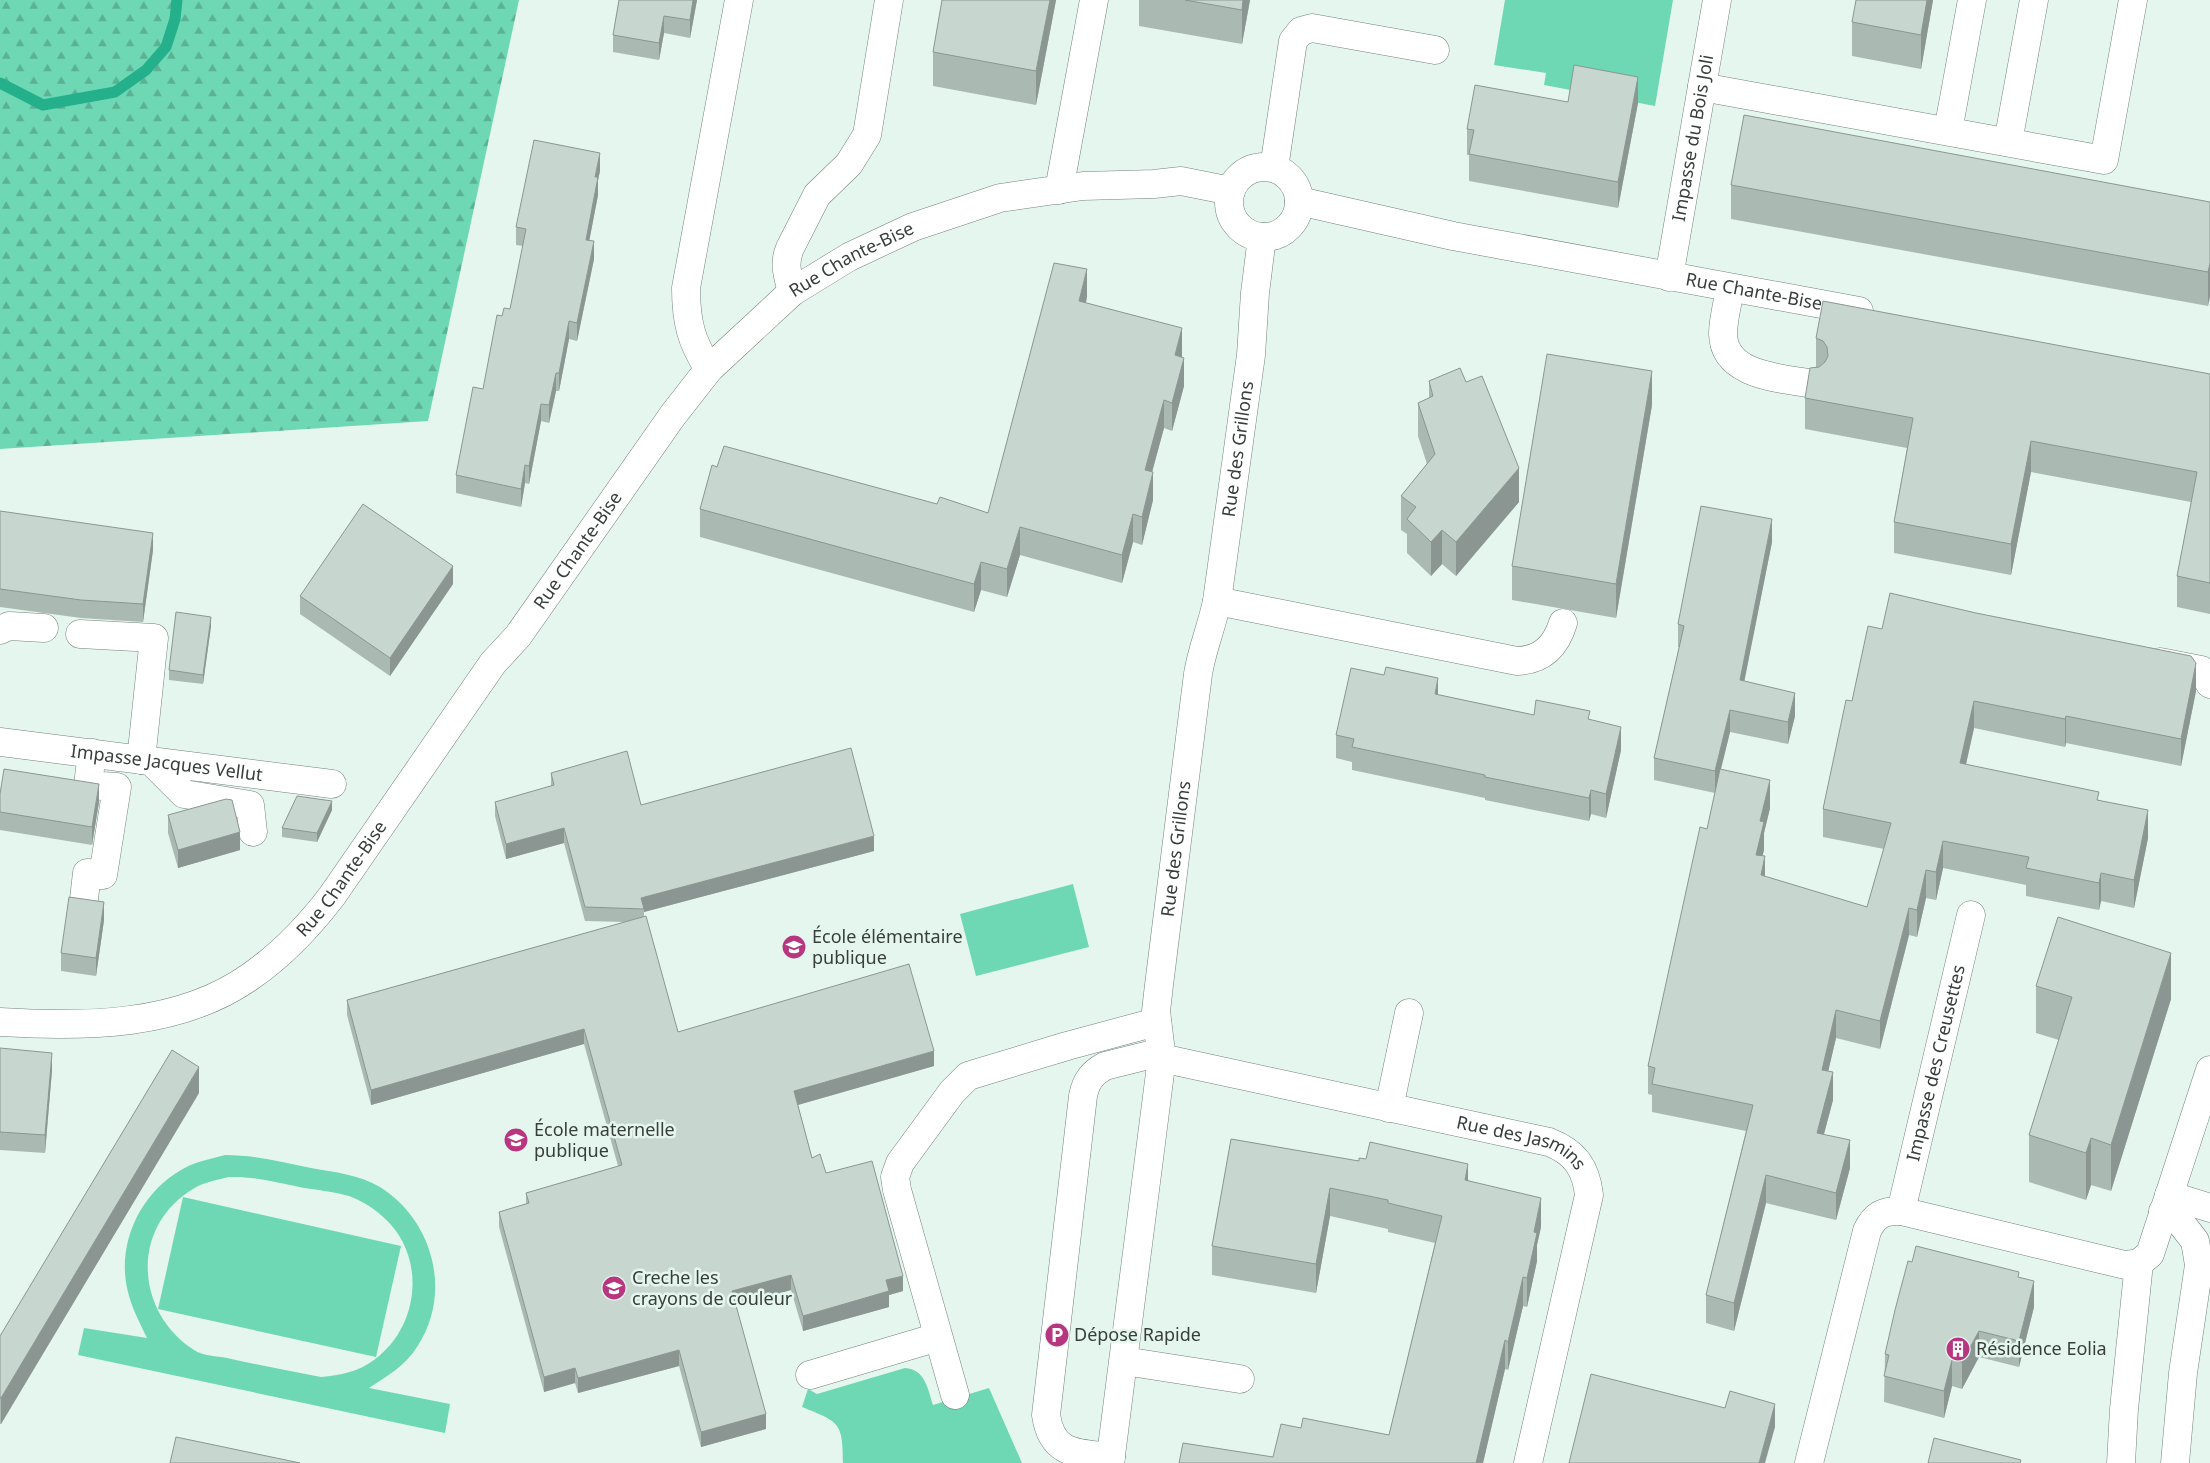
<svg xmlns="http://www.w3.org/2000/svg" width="2210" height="1463" font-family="'Noto Sans',sans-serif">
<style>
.forest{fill:url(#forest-firs)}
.park{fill:#6ed8b5;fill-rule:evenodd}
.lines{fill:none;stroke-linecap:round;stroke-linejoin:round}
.stream{stroke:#23b08b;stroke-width:11}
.minor-casing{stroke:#73827c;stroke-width:29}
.minor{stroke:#fff;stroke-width:28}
.wall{fill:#abb9b3}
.shaded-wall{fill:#8b9692}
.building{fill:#c7d7d0;stroke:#8b9692}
.labels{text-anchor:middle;stroke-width:5;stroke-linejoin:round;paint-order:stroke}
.street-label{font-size:18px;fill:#373e3b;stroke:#e5f6ef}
.poi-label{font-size:18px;fill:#373e3b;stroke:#e5f6ef;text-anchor:start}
</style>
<defs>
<pattern id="forest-firs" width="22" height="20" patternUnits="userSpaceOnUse" patternTransform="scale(1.25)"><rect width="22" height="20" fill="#6ed8b5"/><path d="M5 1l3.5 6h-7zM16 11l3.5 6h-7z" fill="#5bb194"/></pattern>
</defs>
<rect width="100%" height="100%" fill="#e5f6ef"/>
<polygon class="forest" points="0,0 519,0 428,421 0,449"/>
<g class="park">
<polygon points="1505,0 1673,0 1655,106 1544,85 1546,73 1494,65"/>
<polygon points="1073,884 1089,947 976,976 960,914"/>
<path d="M225,1155C254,1155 282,1162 311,1168C334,1172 360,1175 380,1187C433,1220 453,1293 417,1347C405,1366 387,1376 369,1388L450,1404L445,1433L78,1355L84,1328L147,1338C140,1323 132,1309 128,1292C116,1246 139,1194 181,1170C194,1162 210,1159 225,1155ZM229,1177C255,1176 279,1183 304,1188C319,1190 334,1192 349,1196C360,1200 372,1207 381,1215C427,1253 421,1326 374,1360C358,1372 340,1375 321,1377C290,1371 259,1365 227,1358C217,1356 203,1356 194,1350C135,1312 130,1227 193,1189C204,1182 217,1180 229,1177Z"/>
<polygon points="183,1197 401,1246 376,1357 158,1309"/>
<path d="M905,1368C925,1369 928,1389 933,1405L989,1388L1022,1463H843C843,1422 839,1422 802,1407L808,1389L817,1394Z"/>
</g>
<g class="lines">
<polyline class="stream" points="0,83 43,105 115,92 146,70 166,47 175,19 177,0"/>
<defs>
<g id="minor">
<polyline points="1702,87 2104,160 2133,0"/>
<polyline points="1948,131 1972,0"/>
<polyline points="2008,142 2034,0"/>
<circle cx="1264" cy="202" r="35"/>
<polyline points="1274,168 1293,41 1301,31 1312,28 1435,50"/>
<polyline points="1059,190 1094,0"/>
<path id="s1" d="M1299,201L1453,236L1859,311"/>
<path id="s2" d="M1669,277L1717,0"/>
<path d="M1730,288C1728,303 1723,319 1723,334C1724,377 1783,378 1813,384"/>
<path d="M792,292C788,276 783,264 790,248L817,195L849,164L867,135L889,0"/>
<path d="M709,369C691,342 686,321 686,288L739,0"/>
<path d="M1217,601L1517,661C1542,660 1556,646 1563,623"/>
<polyline points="0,630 9,626 44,628"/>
<polyline points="80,634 154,638 141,760"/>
<polyline points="2160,662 2201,670 2210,684"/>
<path id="s3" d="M0,742L332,784"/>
<polyline points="151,761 184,794 250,805 253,832"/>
<polyline points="84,899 87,873 103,875 117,787 88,785 92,753"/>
<path id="s4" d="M0,1022C83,1027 180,1027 251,976C283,954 309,926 332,896L493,663L518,636L673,415L709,369L792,292L849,257L913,227L1000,198L1083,186L1154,184L1181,181L1231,191"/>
<path id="s5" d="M1161,1058L1549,1142C1575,1152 1586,1168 1589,1195L1528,1463"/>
<polyline points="1389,1108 1409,1013"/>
<polyline points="2169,1195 2210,1208"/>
<path id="s6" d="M1901,1211L1971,915"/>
<polyline points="2163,1211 2181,1223 2195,1241 2199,1265 2183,1373 2175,1463"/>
<polyline points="1124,1361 1240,1379"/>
<polyline points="810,1375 938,1337"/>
<polyline points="955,1395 897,1190 895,1177 900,1163 952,1092 968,1076 1067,1046 1156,1022"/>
<path d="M1111,1457C1078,1453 1052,1456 1046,1415L1083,1096C1086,1081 1092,1073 1105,1066L1161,1052"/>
<path id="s7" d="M1110,1463L1160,1073L1161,1052L1156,1011L1159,985L1198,674C1202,649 1212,626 1217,601L1251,355L1255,293L1262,237"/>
<path d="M1809,1463L1867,1231C1874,1216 1883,1210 1901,1211L2125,1265L2139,1263L2150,1254L2210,1070"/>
<polyline points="2121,1463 2124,1409 2139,1263"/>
</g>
</defs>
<use href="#minor" class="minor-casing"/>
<use href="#minor" class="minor"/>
</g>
<g class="wall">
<polygon points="619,0 697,0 690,38 664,33 659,60 613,52 613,35"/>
<polygon points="942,0 1056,0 1036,105 933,86 933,52"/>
<polygon points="1139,0 1250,0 1242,44 1139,26"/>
<polygon points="1933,0 1921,69 1852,56 1852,22"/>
<polygon points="1568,102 1638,103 1618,208 1469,181 1469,155 1467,155 1467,129"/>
<polygon points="600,171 598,180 598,195 589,241 594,259 577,341 569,339 559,391 556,391 549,423 541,421 529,484 525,483 521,507 456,493 456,475 483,389 502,316 510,309 523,246 516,245 516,227"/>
<polygon points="1731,185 2210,202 2208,306 1731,219"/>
<polygon points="1087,297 1086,303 1182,356 1184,386 1172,431 1164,428 1152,472 1153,500 1142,545 1133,542 1122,583 1020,555 1007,597 981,590 974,612 700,537 700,509 717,467 988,513"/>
<polygon points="1816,338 2210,374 2210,614 2177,607 2177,576 2191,502 2031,472 2011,575 1894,553 1894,522 1907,448 1805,429 1805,398 1816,368"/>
<polygon points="1429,381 1519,502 1456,576 1442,564 1431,576 1407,553 1407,534 1401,530 1401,496 1427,464 1418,436 1418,403 1429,398"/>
<polygon points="1652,405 1616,618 1512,600 1512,566"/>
<polygon points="0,511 153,550 143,622 81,618 0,607"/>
<polygon points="1772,542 1744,681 1795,716 1788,744 1730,732 1721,769 1770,808 1764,833 1764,850 1762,856 1765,877 1867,907 1884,849 1823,837 1823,809 1852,701 2196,691 2181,766 2066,743 2065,747 1974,728 1966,764 2099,800 2148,838 2134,908 2101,901 2099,910 2026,896 2026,885 1943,868 1936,900 1926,898 1917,937 1909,935 1880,1049 1836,1038 1828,1071 1833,1100 1824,1134 1850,1168 1836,1220 1766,1203 1734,1331 1706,1323 1706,1295 1746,1131 1652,1112 1652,1095 1648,1094 1648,1066 1707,829 1715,793 1654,780 1654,758 1679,647 1678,647 1678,624"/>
<polygon points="453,584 390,676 300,614 300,596"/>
<polygon points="211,626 203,684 169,680 169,670"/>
<polygon points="1438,695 1534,715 1590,719 1621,750 1606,818 1591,814 1589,821 1485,800 1485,798 1352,770 1352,762 1336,758 1336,735"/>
<polygon points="551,773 641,805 874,851 644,912 644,917 678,1032 934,1066 798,1105 812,1158 826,1173 903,1291 889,1295 889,1307 803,1331 791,1290 736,1306 766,1429 701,1447 679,1366 578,1393 575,1383 544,1392 499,1227 499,1212 526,1204 526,1193 618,1166 584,1044 371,1105 347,1015 347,1000 625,922 585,921 564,843 506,859 495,816 495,802 551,786"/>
<polygon points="0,794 99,802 92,845 0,830"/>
<polygon points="332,810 317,842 282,837 282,828"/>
<polygon points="168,815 240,850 178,868 168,833"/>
<polygon points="104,920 96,976 61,971 61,953"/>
<polygon points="2036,986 2171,999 2111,1191 2091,1185 2086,1200 2029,1182 2029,1135 2059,1040 2036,1033"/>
<polygon points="0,1048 52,1070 45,1153 0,1150"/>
<polygon points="199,1093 1,1424 0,1424 0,1336"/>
<polygon points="1231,1139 1468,1180 1541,1227 1537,1245 1537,1261 1527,1307 1523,1306 1508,1370 1505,1369 1483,1463 1179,1463 1273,1457 1301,1428 1389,1435 1435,1243 1388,1232 1388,1229 1330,1216 1316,1293 1212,1275 1212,1246"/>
<polygon points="1912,1262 2019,1277 2034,1307 2019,1367 1979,1357 1962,1389 1952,1386 1944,1418 1884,1402 1885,1354"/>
</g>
<g class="shaded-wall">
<polygon points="693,0 697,0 690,38 690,20"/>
<polygon points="1050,0 1056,0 1036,105 1036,71"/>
<polygon points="1243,0 1250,0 1242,44 1242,10"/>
<polygon points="1927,0 1933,0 1921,69 1921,35"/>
<polygon points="664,16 664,33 659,60 659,43"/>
<polygon points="1638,77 1638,103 1618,208 1618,182"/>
<polygon points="600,153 600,171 598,180 598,195 586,258 586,240 595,177"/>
<polygon points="594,241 594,259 577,341 577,323"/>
<polygon points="2210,263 2210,297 2208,306 2208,272"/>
<polygon points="1087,269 1087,297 1079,329 1079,301"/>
<polygon points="569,321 569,339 559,391 559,373"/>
<polygon points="1182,328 1182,356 1175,383 1175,355"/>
<polygon points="1184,358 1184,386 1172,431 1172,403"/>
<polygon points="1652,371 1652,405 1616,618 1616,584"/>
<polygon points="556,373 556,391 549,423 549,405"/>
<polygon points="1164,400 1164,428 1145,498 1145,470"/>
<polygon points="541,404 541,421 529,484 529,466"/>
<polygon points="2031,441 2031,472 2011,575 2011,544"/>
<polygon points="525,465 525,483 521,507 521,489"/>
<polygon points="1519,468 1519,502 1456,576 1456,542"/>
<polygon points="1153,472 1153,500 1142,545 1142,517"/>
<polygon points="1133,514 1133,542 1122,583 1122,555"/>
<polygon points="1772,519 1772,542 1740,703 1740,680"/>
<polygon points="1020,527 1020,555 1007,597 1007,569"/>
<polygon points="1442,530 1442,564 1431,576 1431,542"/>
<polygon points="153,533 153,550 143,622 143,604"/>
<polygon points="981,562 981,590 974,612 974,584"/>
<polygon points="453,566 453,584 390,676 390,658"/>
<polygon points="211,617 211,626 203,684 203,675"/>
<polygon points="2196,663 2196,691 2181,766 2181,739"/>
<polygon points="1438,678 1438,701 1435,694"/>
<polygon points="1795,693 1795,716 1788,744 1788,722"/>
<polygon points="1974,701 1974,728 1960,791 1960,763"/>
<polygon points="1730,710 1730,732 1715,793 1715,771"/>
<polygon points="2066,716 2066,743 2065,747 2065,719"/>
<polygon points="1621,727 1621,750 1606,818 1606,794"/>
<polygon points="1770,780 1770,808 1764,833 1764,850 1756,882 1756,855 1760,821"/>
<polygon points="99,784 99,802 92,845 92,827"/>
<polygon points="1591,790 1591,814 1589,821 1589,798"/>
<polygon points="332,801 332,810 317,842 317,833"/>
<polygon points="2148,810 2148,838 2134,908 2134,880"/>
<polygon points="564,828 564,843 506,859 506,844"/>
<polygon points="240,832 240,850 178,868 178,850"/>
<polygon points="874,836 874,851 644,912 644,909 641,898"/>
<polygon points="1943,841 1943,868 1936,900 1936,872"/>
<polygon points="1765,856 1765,884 1761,875"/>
<polygon points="1926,870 1926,898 1917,937 1917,910"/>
<polygon points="2101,873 2101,901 2099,910 2099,883"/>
<polygon points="104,902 104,920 96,976 96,958"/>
<polygon points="1909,908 1909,935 1880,1049 1880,1021"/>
<polygon points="2171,953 2171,999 2111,1191 2111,1145"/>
<polygon points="1836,1010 1836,1038 1822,1098 1822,1070"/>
<polygon points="584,1029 584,1044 371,1105 371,1090"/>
<polygon points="934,1051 934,1066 794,1106 794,1091"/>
<polygon points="52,1053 52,1070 45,1153 45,1135"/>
<polygon points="199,1067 199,1093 1,1424 1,1398"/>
<polygon points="1833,1072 1833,1100 1817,1160 1817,1133"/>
<polygon points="2091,1138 2091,1185 2086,1200 2086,1153"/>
<polygon points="1850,1140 1850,1168 1836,1220 1836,1193"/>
<polygon points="1468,1164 1468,1193 1465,1180"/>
<polygon points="1766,1175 1766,1203 1734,1331 1734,1303"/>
<polygon points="1330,1188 1330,1216 1316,1293 1316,1264"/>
<polygon points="1541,1198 1541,1227 1537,1245 1537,1261 1527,1307 1527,1278 1534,1232"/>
<polygon points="791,1275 791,1290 732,1307 732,1291"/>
<polygon points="903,1276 903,1291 889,1295 889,1307 803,1331 803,1316 886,1280"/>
<polygon points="1523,1277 1523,1306 1508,1370 1508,1342"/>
<polygon points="2034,1281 2034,1307 2019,1367 2019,1341"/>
<polygon points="1979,1331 1979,1357 1962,1389 1962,1362"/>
<polygon points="1505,1340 1505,1369 1483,1463 1476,1463"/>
<polygon points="679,1350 679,1366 578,1393 578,1378"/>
<polygon points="1952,1360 1952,1386 1944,1418 1944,1391"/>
<polygon points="575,1368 575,1383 544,1392 544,1377"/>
<polygon points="1775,1404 1775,1427 1765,1463 1759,1463"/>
<polygon points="766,1414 766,1429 701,1447 701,1432"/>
</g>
<g class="building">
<polygon points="619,0 693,0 690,20 664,16 659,43 613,35"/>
<polygon points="942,0 1050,0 1036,71 933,52"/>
<polygon points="1185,0 1243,0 1242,10"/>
<polygon points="1856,0 1927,0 1921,35 1852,22"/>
<polygon points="1574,65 1638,77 1618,182 1469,154 1474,130 1467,129 1475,85 1568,102"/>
<polygon points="1744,115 2210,202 2210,263 2208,272 1731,185"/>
<polygon points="534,140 600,153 595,177 598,177 586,240 594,241 577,323 569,321 559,373 556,373 549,405 541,404 529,466 525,465 521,489 456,475 473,387 483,389 497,315 502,316 504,308 510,309 526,229 516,227"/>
<polygon points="1054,263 1087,269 1079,301 1182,328 1175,355 1184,358 1172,403 1164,400 1145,470 1153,472 1142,517 1133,514 1122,555 1020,527 1007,569 981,562 974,584 700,509 712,465 717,467 724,446 937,504 940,497 988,513"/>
<polygon points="1823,301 2210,374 2210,583 2177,576 2197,472 2031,441 2011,544 1894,522 1913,418 1805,398 1810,368 1819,367 1825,362 1828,356 1827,347 1823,341 1816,338"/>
<polygon points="1547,354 1652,371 1616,584 1512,566"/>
<polygon points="1460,368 1466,382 1482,376 1519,468 1456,542 1442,530 1431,542 1407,519 1416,507 1401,496 1435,454 1418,403 1433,396 1429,381"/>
<polygon points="363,504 453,566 390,658 300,596"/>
<polygon points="1701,506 1772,519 1740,680 1795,693 1788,722 1730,710 1715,771 1654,758 1684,626 1678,624"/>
<polygon points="0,511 153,533 143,604 81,600 0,589"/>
<polygon points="1890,593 1976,613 2191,656 2196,663 2181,739 2066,716 2065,719 1974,701 1960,763 2099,792 2097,800 2148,810 2134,880 2101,873 2099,883 2026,868 2029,857 1943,841 1936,872 1926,870 1917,910 1909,908 1880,1021 1836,1010 1822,1070 1833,1072 1817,1133 1850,1140 1836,1193 1766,1175 1734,1303 1706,1295 1753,1105 1652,1084 1655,1068 1648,1066 1700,827 1707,829 1720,769 1770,780 1760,821 1764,822 1756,855 1765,856 1761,875 1867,907 1891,823 1823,809 1846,700 1852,701 1868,626 1882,629"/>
<polygon points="176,612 211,617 203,675 169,670"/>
<polygon points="1386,667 1438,678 1435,694 1534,715 1536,700 1590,711 1588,719 1621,727 1606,794 1591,790 1589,798 1485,777 1485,775 1352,747 1354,739 1336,735 1351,668 1384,675"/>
<polygon points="851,748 874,836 641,898 644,909 585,907 564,828 506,844 495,802 554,785 551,773 627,751 641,805"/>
<polygon points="4,769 99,784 92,827 0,812 0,794"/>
<polygon points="297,796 332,801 317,833 282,828"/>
<polygon points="226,799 232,800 240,832 178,850 168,815"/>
<polygon points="69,897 104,902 96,958 61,953"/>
<polygon points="646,916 678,1032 909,964 934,1051 794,1091 812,1158 820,1154 826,1173 872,1161 903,1276 886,1280 889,1291 803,1316 791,1275 732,1291 766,1414 701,1432 679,1350 578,1378 575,1368 544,1377 499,1212 529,1203 526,1193 622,1165 584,1029 371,1090 347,1000"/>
<polygon points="2058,917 2171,953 2111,1145 2091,1138 2086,1153 2029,1135 2072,997 2036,986"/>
<polygon points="0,1048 52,1053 45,1135 0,1132"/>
<polygon points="172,1050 199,1067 1,1398 0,1398 0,1336"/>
<polygon points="1231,1139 1359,1161 1359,1158 1366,1159 1370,1142 1468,1164 1465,1180 1541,1198 1534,1232 1537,1233 1527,1278 1523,1277 1508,1342 1505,1340 1476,1463 1179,1463 1183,1443 1273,1457 1281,1424 1301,1428 1303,1418 1389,1435 1442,1216 1388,1203 1388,1200 1330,1188 1316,1264 1212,1246"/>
<polygon points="1916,1246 2019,1272 2018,1277 2034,1281 2019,1341 1979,1331 1962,1362 1952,1360 1944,1391 1884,1376 1889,1355 1885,1354 1895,1310 1908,1261 1912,1262"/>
<polygon points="1591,1374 1725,1408 1730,1391 1775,1404 1759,1463 1569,1463"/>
<polygon points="176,1437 300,1463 170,1463"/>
<polygon points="1934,1438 2021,1460 2020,1463 1928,1463"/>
</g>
<defs>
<symbol id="school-disc" viewBox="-11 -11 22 22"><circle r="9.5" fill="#b7367f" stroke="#e5f6ef"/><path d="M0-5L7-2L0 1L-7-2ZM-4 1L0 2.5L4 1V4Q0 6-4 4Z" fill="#fff"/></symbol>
<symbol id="parking-disc" viewBox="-11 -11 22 22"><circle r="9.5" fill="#b7367f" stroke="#e5f6ef"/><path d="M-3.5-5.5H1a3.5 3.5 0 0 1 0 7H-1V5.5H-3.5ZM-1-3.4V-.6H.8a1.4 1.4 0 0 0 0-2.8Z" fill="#fff"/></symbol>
<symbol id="building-disc" viewBox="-11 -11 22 22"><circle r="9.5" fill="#b7367f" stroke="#e5f6ef"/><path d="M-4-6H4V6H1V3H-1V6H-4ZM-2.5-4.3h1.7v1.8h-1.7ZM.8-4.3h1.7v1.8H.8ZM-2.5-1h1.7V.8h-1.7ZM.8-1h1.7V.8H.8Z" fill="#fff"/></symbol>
</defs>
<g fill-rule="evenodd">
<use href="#school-disc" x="780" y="933" width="28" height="28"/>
<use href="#school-disc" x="502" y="1126" width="28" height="28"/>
<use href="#school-disc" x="600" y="1274" width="28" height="28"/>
<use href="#parking-disc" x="1043" y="1321" width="28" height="28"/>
<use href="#building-disc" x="1944" y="1335" width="28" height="28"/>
</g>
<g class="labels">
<g class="street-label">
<text dy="6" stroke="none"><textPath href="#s2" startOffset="141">Impasse du Bois Joli</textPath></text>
<text dy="6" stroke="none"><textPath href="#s4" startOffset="1204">Rue Chante-Bise</textPath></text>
<text dy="6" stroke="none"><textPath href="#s1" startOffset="464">Rue Chante-Bise</textPath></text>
<text dy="6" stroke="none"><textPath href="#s7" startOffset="1024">Rue des Grillons</textPath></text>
<text dy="6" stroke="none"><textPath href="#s4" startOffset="799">Rue Chante-Bise</textPath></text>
<text dy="6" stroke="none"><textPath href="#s3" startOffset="168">Impasse Jacques Vellut</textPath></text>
<text dy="6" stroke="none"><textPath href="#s7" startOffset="619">Rue des Grillons</textPath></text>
<text dy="6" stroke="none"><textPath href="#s4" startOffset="394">Rue Chante-Bise</textPath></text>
<text dy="6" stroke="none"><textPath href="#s6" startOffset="152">Impasse des Creusettes</textPath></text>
<text dy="6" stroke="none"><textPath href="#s5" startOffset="371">Rue des Jasmins</textPath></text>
</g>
<g class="poi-label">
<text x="812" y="943">École élémentaire<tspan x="812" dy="21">publique</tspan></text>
<text x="534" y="1136">École maternelle<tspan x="534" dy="21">publique</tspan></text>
<text x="632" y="1284">Creche les<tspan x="632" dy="21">crayons de couleur</tspan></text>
<text x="1074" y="1341">Dépose Rapide</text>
<text x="1976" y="1355">Résidence Eolia</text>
</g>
</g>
</svg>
